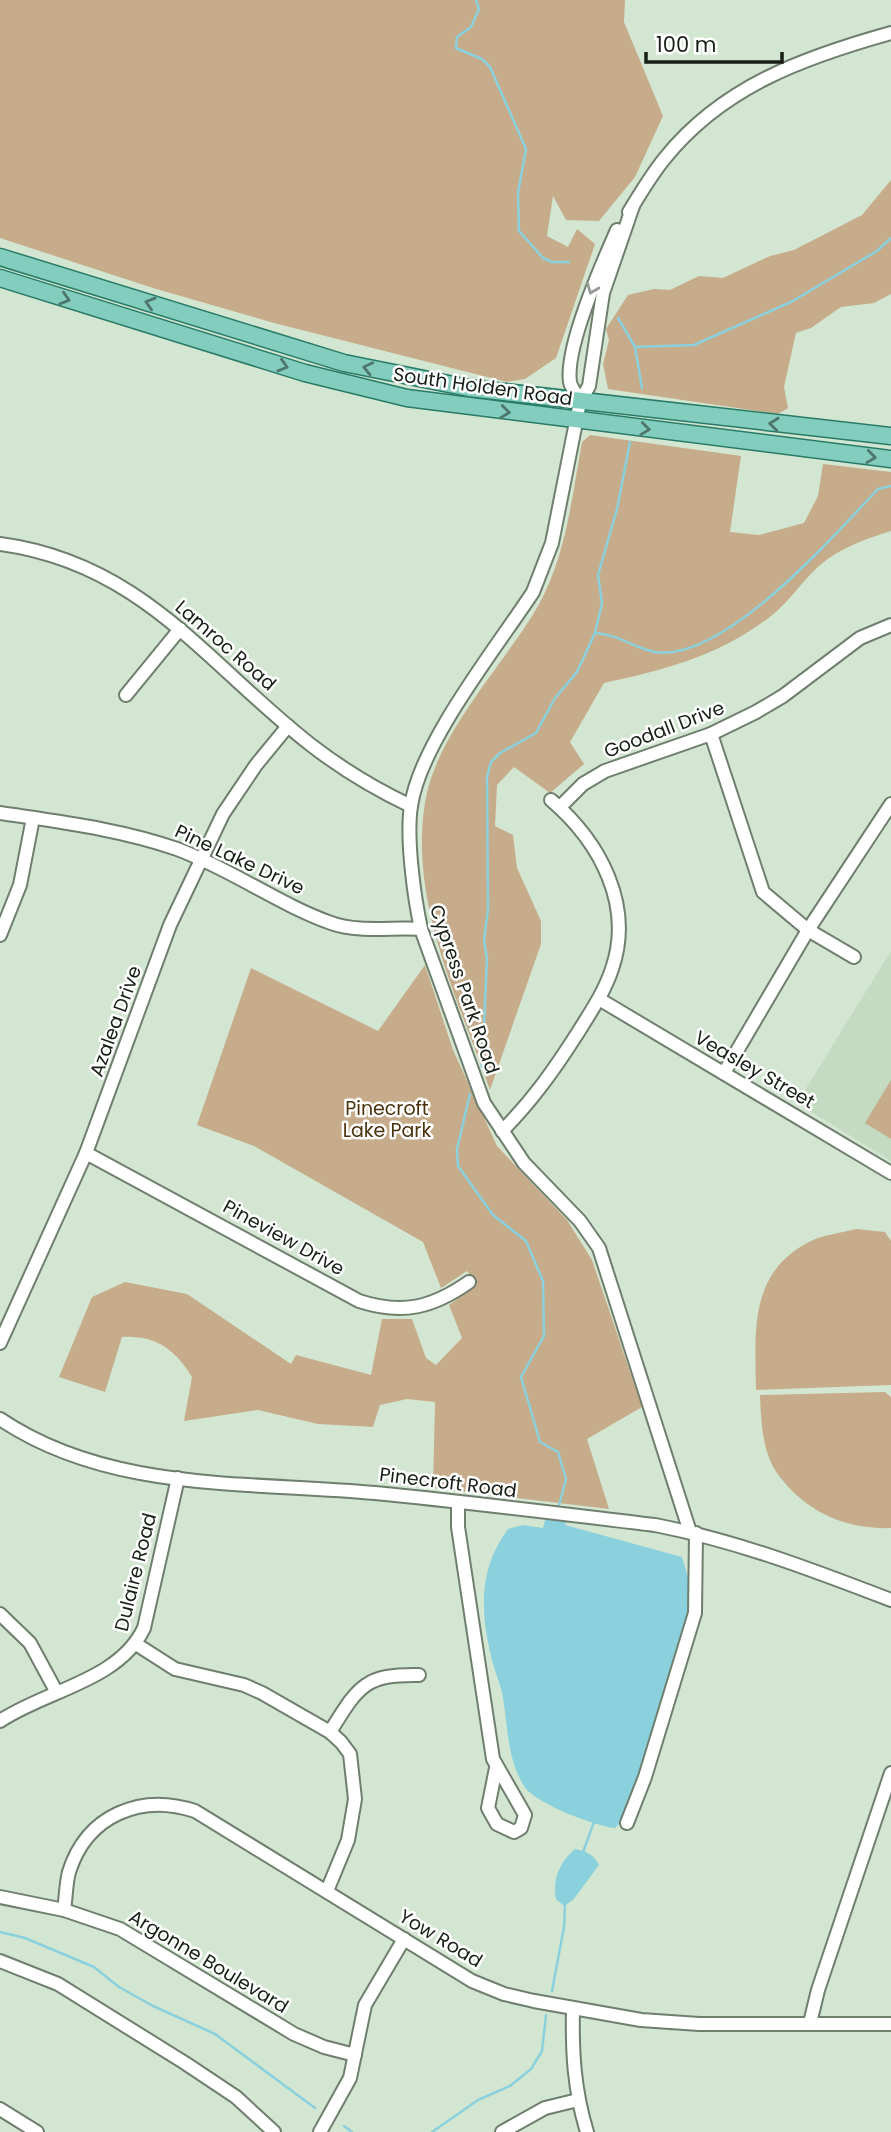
<svg xmlns="http://www.w3.org/2000/svg" width="891" height="2132" font-family="Poppins,sans-serif">
<style>
.built{fill:#c4dbc2}
.green{fill:#c6ac8a}
.water{fill:#8ad1dd}
.lines{fill:none;stroke-linecap:round;stroke-linejoin:round}
.stream{stroke:#8ad1dd;stroke-width:2.5}
.minor-casing{stroke:#6f7f6d;stroke-width:16}
.major-casing{stroke:#287b67;stroke-width:19}
.minor{stroke:#fff;stroke-width:12}
.major{stroke:#83cdbe;stroke-width:16}
.oneway{stroke:#979a97}
.oneway2{stroke:#4e766a}
.labels{text-anchor:middle;stroke-width:5;stroke-linejoin:round;paint-order:stroke}
.street-label{font-size:19px;fill:#181f17;stroke:#fff}
.park-label{font-size:19px;fill:#4a320c;stroke:#fff}
</style>
<rect width="100%" height="100%" fill="#d3e6d1"/>
<polygon class="built" points="891,951 891,1161 797,1103"/>
<g class="green">
<polygon points="0,0 625,0 624,22 663,116 635,177 599,221 566,220 553,196 547,236 568,247 577,229 595,244 556,358 525,379 507,382 274,323 153,288 0,238"/>
<polygon points="891,180 891,294 874,303 841,307 811,328 796,333 784,387 788,408 778,414 608,389 603,364 609,340 606,329 628,295 654,289 670,290 699,276 723,278 770,256 794,250 862,215"/>
<path d="M590,435L741,456L730,532L759,535L804,523L818,496L823,464L891,472V531C866,539 839,548 819,566C802,581 789,602 771,616C721,655 665,670 604,683L570,742L584,764L550,793L514,767L497,785L495,826L513,835L517,868L541,921V944L490,1090C458,999 409,901 425,803C435,735 504,665 538,606C566,556 572,497 582,442Z"/>
<path d="M425,965L453,1050L497,1146L567,1220L592,1260L642,1407L587,1439L609,1509L433,1488L435,1402L407,1399L380,1405L373,1427L318,1424L258,1410L184,1421L192,1377C175,1349 155,1335 122,1337L105,1392L59,1377L92,1297L125,1282L187,1294L291,1364L296,1355L371,1375L382,1319H412L426,1358L436,1365L462,1338L449,1305L477,1285L467,1271L441,1288L423,1242L254,1146L197,1125L251,968L378,1031Z"/>
<polygon points="891,1080 891,1139 865,1123"/>
<path d="M856,1229L885,1232L891,1241V1385L756,1390C755,1331 749,1273 809,1242C822,1235 841,1233 856,1229Z"/>
<path d="M885,1392L891,1397V1528C844,1530 802,1510 775,1470C762,1449 761,1419 760,1395Z"/>
</g>
<g class="water">
<path d="M549,1506L571,1508L565,1525L682,1557L691,1587L689,1608L636,1793L626,1817L615,1828C595,1826 534,1803 524,1786C507,1759 508,1727 503,1698C501,1684 494,1670 491,1656C480,1610 479,1568 508,1529L523,1525L543,1528Z"/>
<path d="M575,1849C586,1851 594,1855 599,1865L573,1900L564,1906L556,1899C552,1879 560,1862 575,1849Z"/>
</g>
<g class="lines">
<g class="stream">
<polyline points="476,0 479,9 471,27 457,37 456,48 482,59 490,67 526,149 518,193 519,231 543,258 552,262 569,262"/>
<polyline points="618,318 635,347 642,388"/>
<polyline points="635,347 694,345 791,302 877,251 891,238"/>
<path d="M595,633C620,635 634,648 655,652C724,663 835,534 878,489L891,486"/>
<polyline points="482,1067 487,959 484,940 488,909 487,777 491,762 500,753 536,733 555,698 577,672 595,633 602,603 598,575 617,509 630,442"/>
<polyline points="470,1094 457,1149 458,1166 493,1215 526,1241 543,1281 544,1336 521,1377 540,1442 558,1452 566,1479 558,1509"/>
<polyline points="583,1852 594,1822"/>
<polyline points="0,1932 25,1938 94,1967 119,1987 153,2006 215,2034 315,2108"/>
<polyline points="552,1991 564,1927 565,1904"/>
<polyline points="344,2126 352,2132"/>
<polyline points="432,2132 478,2100 510,2086 531,2069 542,2051 546,2015"/>
</g>
<defs>
<g id="minor">
<path d="M633,206L603,293L589,386L580,402L552,543L533,592C497,647 420,743 411,806C406,838 414,896 421,929L484,1103L524,1163L580,1221L599,1248L690,1532"/>
<path d="M629,212C640,194 651,175 665,158C723,86 805,57 891,33"/>
<path d="M580,402C578,396 571,388 570,382C565,347 602,264 617,230"/>
<path d="M0,544C142,563 207,664 311,745C342,769 375,789 411,806"/>
<polyline points="126,695 180,629"/>
<polyline points="711,734 763,892 808,930 854,957"/>
<polyline points="560,807 583,784 605,771 711,734 756,712 783,696 860,638 891,625"/>
<path d="M0,813C60,822 120,829 177,849C231,869 278,904 331,923C359,933 392,927 421,929"/>
<polyline points="0,935 20,885 33,818"/>
<polyline points="599,999 891,1173"/>
<polyline points="724,1073 808,930 891,804"/>
<path d="M502,1131C532,1101 554,1070 577,1034C590,1013 604,993 612,969C634,905 600,842 551,800"/>
<path d="M86,1153L359,1301C402,1315 432,1308 469,1282"/>
<polyline points="0,1343 86,1153 170,925 223,814 256,765 288,726"/>
<path d="M0,1419C110,1493 248,1481 375,1493C468,1502 562,1514 655,1525C737,1541 813,1570 891,1600"/>
<polyline points="458,1504 458,1527 493,1759 525,1815 521,1828 514,1832 497,1824 488,1808 496,1768"/>
<polyline points="0,1614 30,1643 56,1691"/>
<polyline points="136,1644 175,1669 244,1685 262,1693 330,1732 341,1742 350,1754 355,1799 348,1840 327,1891"/>
<path d="M0,1721C46,1690 119,1681 144,1628L178,1478"/>
<path d="M330,1732C358,1687 364,1674 419,1675"/>
<polyline points="627,1823 645,1777 695,1613 696,1533"/>
<polyline points="0,1897 64,1910 120,1929 294,2034 324,2047 355,2055"/>
<path d="M64,1910C66,1897 66,1883 69,1872C87,1815 141,1793 195,1811L472,1981L504,1994L534,2001L641,2020L699,2024H891"/>
<polyline points="0,1961 58,1984 185,2063 236,2097 274,2132"/>
<path d="M573,2008C572,2051 574,2090 587,2132"/>
<polyline points="810,2023 818,1990 891,1773"/>
<polyline points="0,2109 37,2132"/>
<polyline points="320,2132 350,2078 365,2005 404,1939"/>
<polyline points="502,2132 545,2108 578,2100"/>
</g>
<g id="major">
<polyline points="0,257 344,363 469,388 891,436"/>
<polyline points="0,278 305,373 407,398 891,459"/>
</g>
</defs>
<use href="#minor" class="minor-casing"/>
<use href="#major" class="major-casing"/>
<use href="#minor" class="minor"/>
<use href="#major" class="major"/>
</g>
<defs><path id="oneway-chevron" d="M-2-3.5L2.5 0L-2 3.5" fill="none" stroke-width="1.6" stroke-linecap="round" stroke-linejoin="round" transform="scale(1.75)"/></defs>
<use class="oneway" href="#oneway-chevron" transform="translate(592 289) rotate(112)"/>
<g class="oneway2">
<use href="#oneway-chevron" transform="translate(65 299) rotate(17)"/>
<use href="#oneway-chevron" transform="translate(150 303) rotate(-163)"/>
<use href="#oneway-chevron" transform="translate(283 366) rotate(17)"/>
<use href="#oneway-chevron" transform="translate(368 368) rotate(-167)"/>
<use href="#oneway-chevron" transform="translate(505 412) rotate(7)"/>
<use href="#oneway-chevron" transform="translate(774 424) rotate(-174)"/>
<use href="#oneway-chevron" transform="translate(645 429) rotate(7)"/>
<use href="#oneway-chevron" transform="translate(871 457) rotate(7)"/>
</g>
<g class="labels">
<g class="street-label">
<text transform="translate(483 386) rotate(8)" y="7">South Holden Road</text>
<text transform="translate(226 645) rotate(41)" y="7">Lamroc Road</text>
<text transform="translate(664 729) rotate(-21)" y="7">Goodall Drive</text>
<text transform="translate(240 859) rotate(25)" y="7">Pine Lake Drive</text>
<text transform="translate(465 989) rotate(71)" y="7">Cypress Park Road</text>
<text transform="translate(115 1021) rotate(-70)" y="7">Azalea Drive</text>
<text transform="translate(755 1069) rotate(30)" y="7">Veasley Street</text>
<text transform="translate(284 1237) rotate(29)" y="7">Pineview Drive</text>
<text transform="translate(448 1482) rotate(7)" y="7">Pinecroft Road</text>
<text transform="translate(135 1572) rotate(-76)" y="7">Dulaire Road</text>
<text transform="translate(441 1938) rotate(31)" y="7">Yow Road</text>
<text transform="translate(209 1961) rotate(31)" y="7">Argonne Boulevard</text>
</g>
<g class="park-label">
<text x="387" y="1115">Pinecroft<tspan x="387" dy="22">Lake Park</tspan></text>
</g>
</g>
<path d="M646 52v10h136v-10" fill="none" stroke="#181f17" stroke-width="3.5"/>
<text x="656" y="52" font-size="21" fill="#181f17" stroke="#ffffff" stroke-width="5" paint-order="stroke">100 m</text>
</svg>
